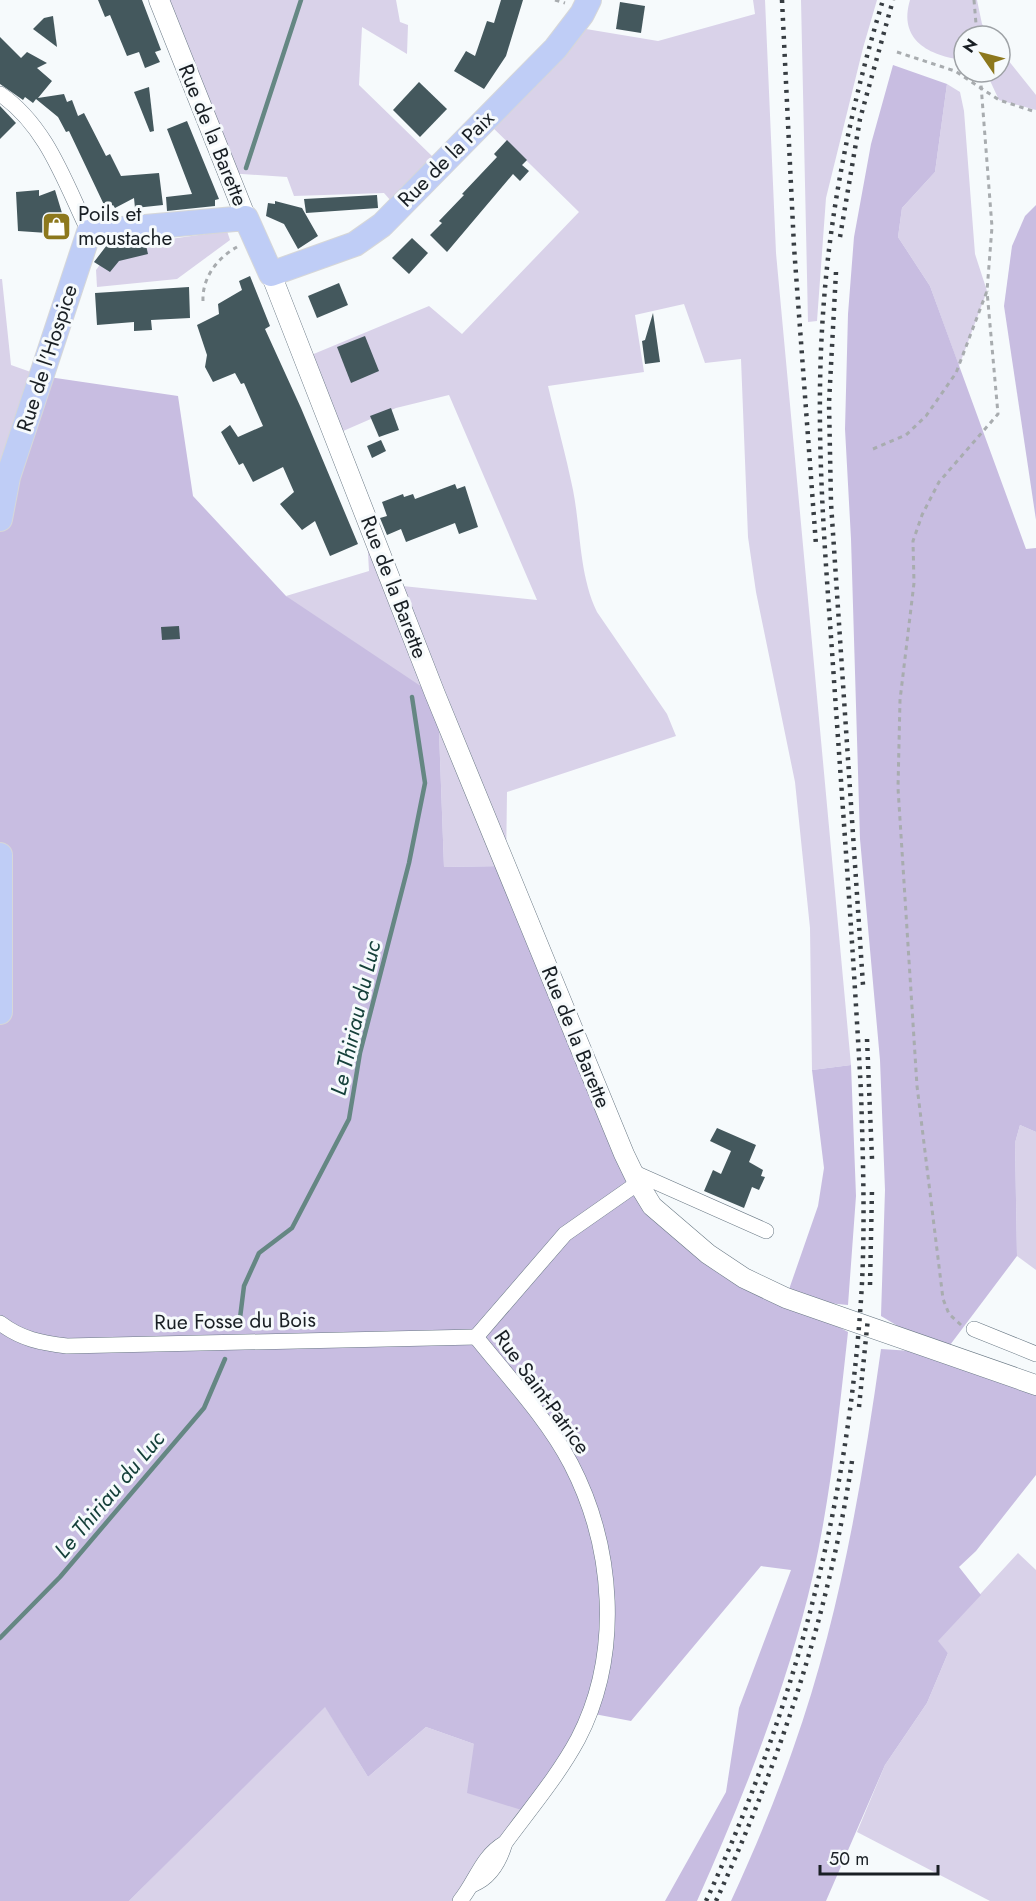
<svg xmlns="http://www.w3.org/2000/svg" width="1036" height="1901" font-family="Jost,sans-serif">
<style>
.green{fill:#d9d2e9}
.forest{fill:#c8bde1}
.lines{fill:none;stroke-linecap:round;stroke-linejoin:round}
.stream{stroke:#658783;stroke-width:4.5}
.building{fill:#44585d}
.minor-casing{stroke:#6a7985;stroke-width:16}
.tertiary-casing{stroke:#6a7985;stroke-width:21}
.primary-casing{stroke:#d6d7d8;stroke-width:26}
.path{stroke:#a8acaf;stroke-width:3;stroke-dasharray:4.5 4.5;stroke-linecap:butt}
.minor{stroke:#fff;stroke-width:15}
.tertiary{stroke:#fff;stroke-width:20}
.primary{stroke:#bfcdf6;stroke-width:24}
.rail{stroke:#373d42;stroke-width:4.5;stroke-dasharray:3 6;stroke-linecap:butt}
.labels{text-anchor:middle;stroke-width:6;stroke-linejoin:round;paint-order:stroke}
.street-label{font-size:21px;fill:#191f24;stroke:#f6fafc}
.poi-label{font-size:21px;fill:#191f24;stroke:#f6fafc;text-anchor:start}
.water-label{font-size:22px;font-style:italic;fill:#15403a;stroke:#f6fafc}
</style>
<rect width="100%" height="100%" fill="#f6fafc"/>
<g class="green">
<polygon points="159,0 396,0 400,22 408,25 407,54 362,27 359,85 433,157 391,201 384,193 294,196 287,177 228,173"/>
<path d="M753,0H765L776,253L851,1065L812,1070L810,928L795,782L756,592L748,537L741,359L705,363L684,304L635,315L644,372L548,386C556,420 566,455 573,490C581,531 579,574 597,612L667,714L676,736L507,792L506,866L444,867L439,731L286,596L369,571L366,518L393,585L537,600L449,395L396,408L334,435L304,358L429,306L462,334L579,212L485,120L574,27L658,41L755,14Z"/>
<polygon points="801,0 877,0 863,48 826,198 817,321 808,322"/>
<path d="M910,0H977L982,24L990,36H964V60C929,56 898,40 910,0Z"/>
<polygon points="1000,50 1036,95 1036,110 999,100 986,72 1000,72"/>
<polygon points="947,84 960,92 964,111 975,254 987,291 959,366 930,286 898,237 902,208 935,172"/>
<polygon points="227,231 230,240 177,279 97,287 96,270 113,247"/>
<polygon points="0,279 2,279 11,365 42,376 0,519"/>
<polygon points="1020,1125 1036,1132 1036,1270 1017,1256 1015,1143"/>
<polygon points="1018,1553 1036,1570 1036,1901 990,1901 857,1832 885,1765 927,1703 948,1653 937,1641"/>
<polygon points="325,1706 368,1777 426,1727 474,1744 528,1812 460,1901 129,1901"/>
</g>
<g class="forest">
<path d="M893,65L947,84L935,172L902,208L898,237L930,286L1026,549L1036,548V1132L1020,1125L1015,1143L1017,1256L944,1353L1036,1385V1475L976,1551L959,1567L981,1595L938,1641L948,1653L927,1703L885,1765L826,1901H731C754,1851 775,1801 793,1749C839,1620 862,1484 881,1349L943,1353L881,1316L885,1190L880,1060L860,839L851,539L845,429L848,314L854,237L871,144Z"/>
<polygon points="1036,205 1036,520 1004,306 1012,246 1025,216"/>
<path d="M42,376L178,396L193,496L286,596L425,689L439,731L444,867L506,866L652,1206L786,1298L818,1206L824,1168L812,1070L851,1065L856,1196L848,1305L787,1299L848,1332C839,1413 831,1495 813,1575C787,1688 744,1795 697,1901H665L726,1792L739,1708L791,1570L761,1566L631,1721L589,1713L528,1812L467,1793L474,1744L426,1727L368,1777L325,1707L129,1901H0V519Z"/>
</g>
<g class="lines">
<g class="stream">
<polyline points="246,168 301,0"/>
<polyline points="240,1318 244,1286 259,1253 292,1228 349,1119 360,1053 409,863 425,783 412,697"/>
<polyline points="0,1638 60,1577 204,1408 225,1359"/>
</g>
</g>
<g class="building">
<polygon points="98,0 142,0 161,50 155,52 160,62 145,68 139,52 127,56 110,15 105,17"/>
<polygon points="501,0 523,0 506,56 484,89 454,71 466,51 475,56 487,21 494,23"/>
<polygon points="620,2 645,6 641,33 616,29"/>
<polygon points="53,16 57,47 33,29 44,18"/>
<polygon points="0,37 21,58 27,52 47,63 37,68 52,81 38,98 64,94 67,102 72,100 78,116 84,113 106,156 110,154 121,176 159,173 163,205 135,208 134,198 115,208 113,205 106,209 69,131 66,132 58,117 36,99 33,103 25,97 23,100 0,84"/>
<polygon points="419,82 447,109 420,137 393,110"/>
<polygon points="149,87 154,131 150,132 134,92"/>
<polygon points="0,106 16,123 0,139"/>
<polygon points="187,121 219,199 215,200 215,206 167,211 166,197 192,194 167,129"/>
<polygon points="507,140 527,160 522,165 529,171 520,181 513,174 447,252 430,235 442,223 439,221 464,195 462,194 497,157 494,154"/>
<polygon points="39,190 39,196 55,190 62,213 62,234 18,231 16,192"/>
<polygon points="377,195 378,208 306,213 304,199"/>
<polygon points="275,201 302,208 318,236 298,249 284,224 266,216 268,203 275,204"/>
<polygon points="412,238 428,253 409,274 392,258"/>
<polygon points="145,241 148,254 119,261 110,272 94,262 107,245"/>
<polygon points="250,276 270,326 265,329 301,408 358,544 330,556 315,521 302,530 280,504 294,492 283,467 253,482 243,463 239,465 221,432 230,425 238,437 263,426 244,383 241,384 235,373 213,382 205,367 207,355 197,325 219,314 218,304 242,290 239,281"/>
<polygon points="339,283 348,305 317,318 308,296"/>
<polygon points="189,287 190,318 151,320 152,330 134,331 134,322 97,325 95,293"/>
<polygon points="653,313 660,362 645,364 642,341 645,340"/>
<polygon points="365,336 379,371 351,383 337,347"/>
<polygon points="391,408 399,430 379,437 370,416"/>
<polygon points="381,440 386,451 372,458 367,446"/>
<polygon points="455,484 457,489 465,486 478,527 459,534 455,523 406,542 401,529 387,535 380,518 387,516 382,502 403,494 404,497 413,494 415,499"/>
<polygon points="179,626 180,639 162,640 161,627"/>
<polygon points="717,1128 756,1145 749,1162 763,1170 761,1176 765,1177 759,1190 752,1187 744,1208 704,1191 713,1170 721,1174 731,1151 710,1141"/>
</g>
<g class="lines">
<defs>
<g id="minor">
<path d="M0,94C47,126 65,183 89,232"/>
<polyline points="633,1172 766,1231"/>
<path d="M0,1323C21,1339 41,1343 67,1346L476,1337"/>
<polyline points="974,1329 1036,1354"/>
<polyline points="476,1337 565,1234 638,1183"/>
<path d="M474,1884C491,1877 500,1860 505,1843C530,1809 558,1776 578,1739C622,1654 614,1547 571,1464C547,1418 508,1377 476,1337"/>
<path d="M460,1901C477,1880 481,1857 505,1843"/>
</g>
<g id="tertiary">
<polyline points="159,0 246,218"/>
<polyline points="271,274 435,694 624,1154 638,1183 652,1206 708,1254 744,1278 786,1298 1036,1385"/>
</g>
<g id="primary">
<polyline points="0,519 8,477 89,232 246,218 271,274 355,244 382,225 556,48 582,14 589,0"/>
<polyline points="0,855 0,1012"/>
</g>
</defs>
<use href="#minor" class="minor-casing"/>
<use href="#tertiary" class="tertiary-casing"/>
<use href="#primary" class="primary-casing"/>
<g class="path">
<polyline points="555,0 565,3"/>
<polyline points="974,0 977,36"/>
<polyline points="897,52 955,71 999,100 1036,112"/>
<path d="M203,301C202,278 217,258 237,247"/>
<polyline points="873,449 906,435 926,416 956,373 987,291 992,227 980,72"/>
<polyline points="961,1325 949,1314 943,1299 917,1086 898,788 900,700 914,583 913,541 922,515 939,482 998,414 987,291"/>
</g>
<use href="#minor" class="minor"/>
<use href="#tertiary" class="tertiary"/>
<use href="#primary" class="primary"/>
<g class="rail">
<polyline points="782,0 794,247 816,545"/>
<polyline points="840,237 860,119 893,0"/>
<polyline points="836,272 829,403 831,503 863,985"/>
<polyline points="867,1039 872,1159"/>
<polyline points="870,1285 872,1189"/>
<polyline points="859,1407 868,1318"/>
<path d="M706,1901C796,1706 850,1498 862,1283C865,1220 863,1156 861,1092C853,945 842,798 832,651C824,539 815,427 823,314C830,207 852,102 883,0"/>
<path d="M716,1901C780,1761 829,1614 852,1461"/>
</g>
</g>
<defs>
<symbol id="shop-square" viewBox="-11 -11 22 22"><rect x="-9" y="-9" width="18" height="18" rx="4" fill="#8d781d" stroke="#f6fafc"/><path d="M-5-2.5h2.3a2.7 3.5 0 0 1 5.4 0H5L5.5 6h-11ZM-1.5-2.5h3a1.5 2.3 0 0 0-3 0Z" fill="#fff"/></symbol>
</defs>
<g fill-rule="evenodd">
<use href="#shop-square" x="40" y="210" width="33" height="33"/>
</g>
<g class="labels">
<g class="street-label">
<text transform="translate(213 135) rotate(68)" y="7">Rue de la Barette</text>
<text transform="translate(446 159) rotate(-45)" y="7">Rue de la Paix</text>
<text transform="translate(47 358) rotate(-72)" y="7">Rue de l'Hospice</text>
<text transform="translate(394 587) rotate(69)" y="7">Rue de la Barette</text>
<text transform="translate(576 1037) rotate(68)" y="7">Rue de la Barette</text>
<text transform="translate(235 1321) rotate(-1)" y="7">Rue Fosse du Bois</text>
<text transform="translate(542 1392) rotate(54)" y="7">Rue Saint-Patrice</text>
</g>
<g class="poi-label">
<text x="78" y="221">Poils et<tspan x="78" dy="24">moustache</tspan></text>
</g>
<g class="water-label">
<text transform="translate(355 1018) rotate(-77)" y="8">Le Thiriau du Luc</text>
<text transform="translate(109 1494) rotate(-50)" y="8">Le Thiriau du Luc</text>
</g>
</g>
<g transform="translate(982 54) rotate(305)"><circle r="28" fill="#f6fafc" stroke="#9ea2a6" stroke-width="1.5"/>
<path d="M0-4.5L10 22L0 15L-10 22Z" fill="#8d781d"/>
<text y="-9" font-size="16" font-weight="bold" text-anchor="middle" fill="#191f24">N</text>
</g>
<path d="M820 1865v9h118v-9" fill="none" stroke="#191f24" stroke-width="3"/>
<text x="829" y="1865" font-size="18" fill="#191f24" stroke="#f6fafc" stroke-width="4.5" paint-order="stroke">50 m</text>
</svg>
